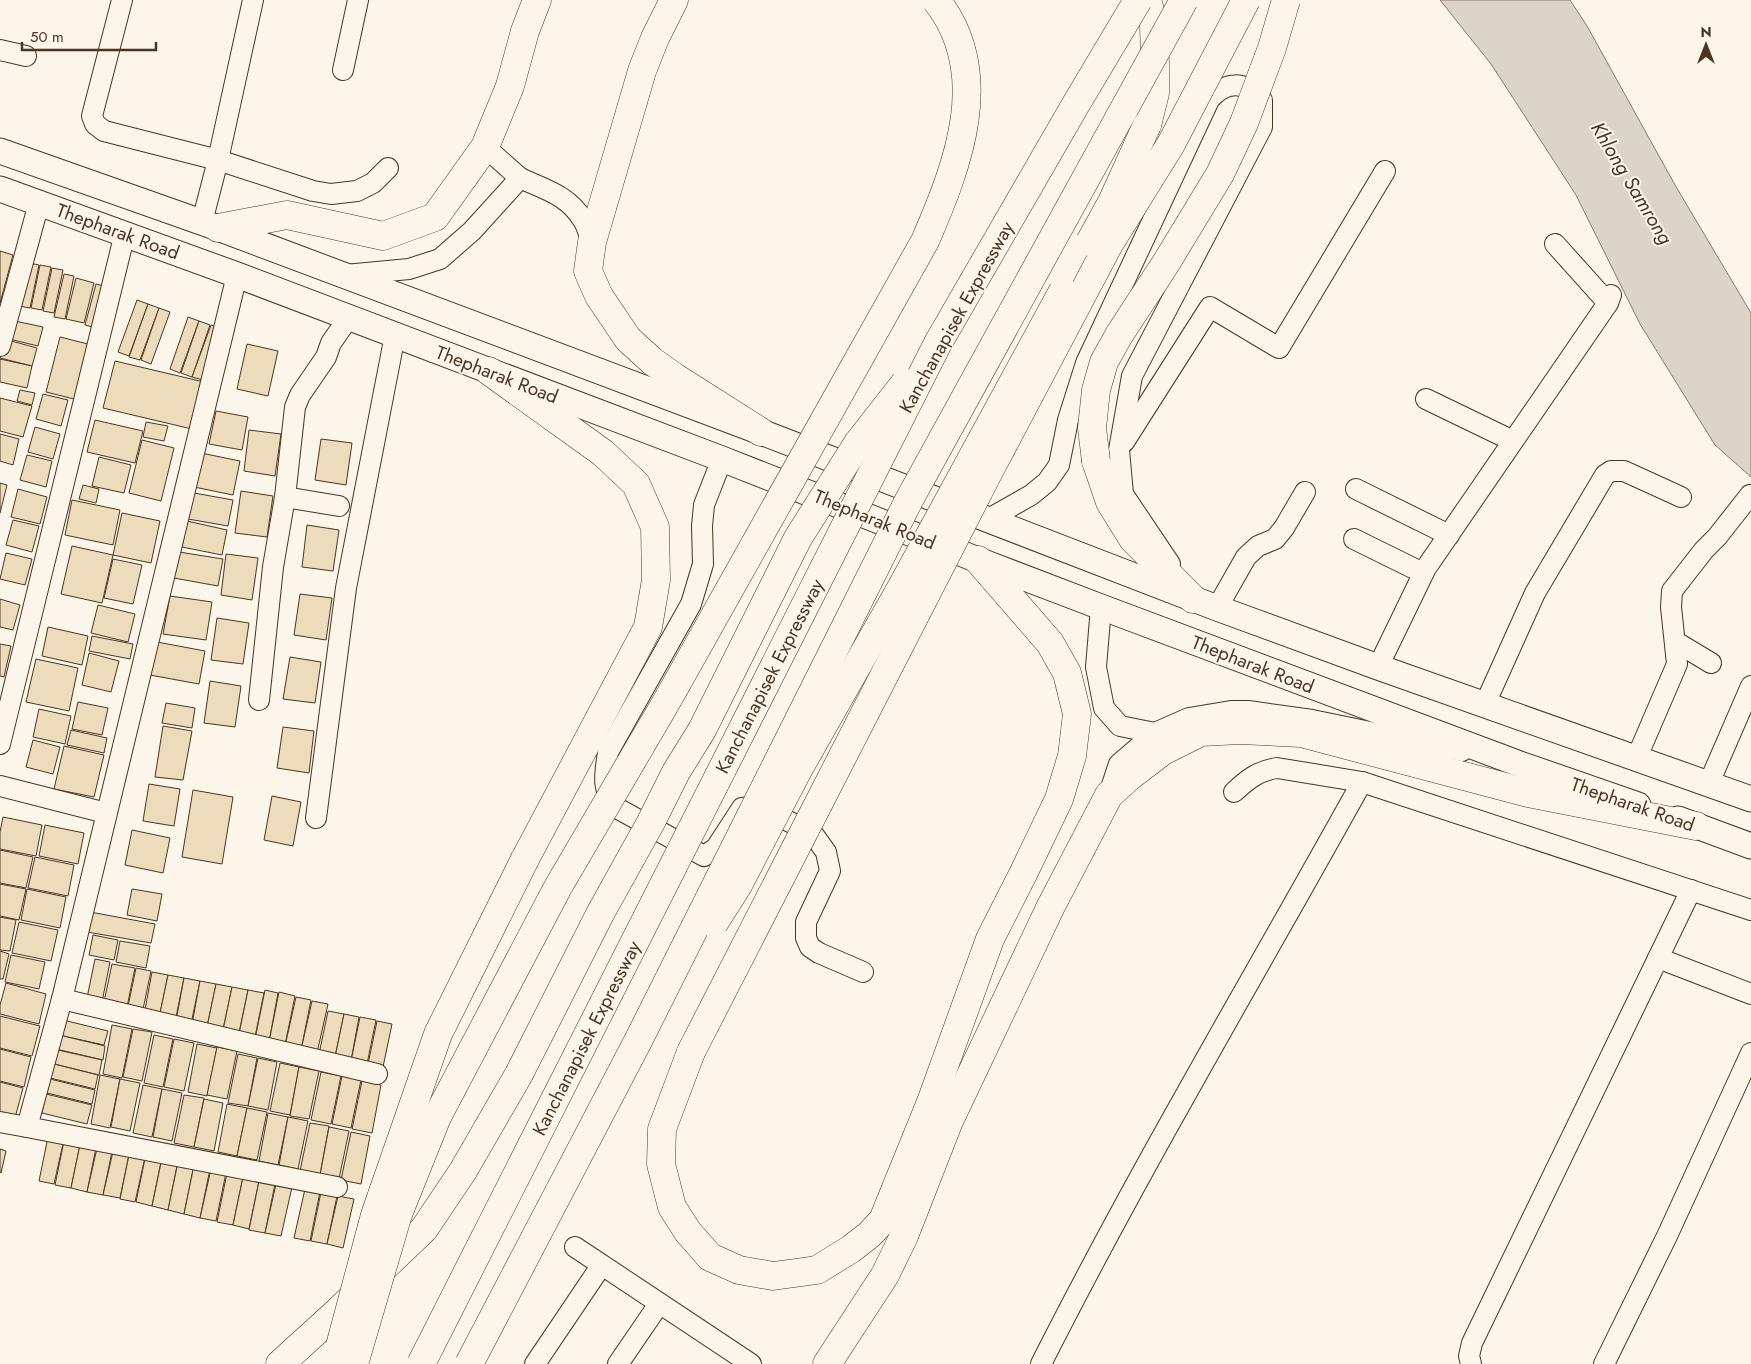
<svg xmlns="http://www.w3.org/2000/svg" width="1751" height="1364" font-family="Jost,sans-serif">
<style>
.water{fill:#dcd4c6;stroke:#887966}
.building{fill:#ecdcbc;stroke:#4a3520}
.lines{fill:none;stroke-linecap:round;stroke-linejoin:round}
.minor-casing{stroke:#4a3520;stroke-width:22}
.major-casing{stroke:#4a3520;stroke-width:27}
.highway-casing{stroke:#4a3520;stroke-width:29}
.minor{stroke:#fbf6e9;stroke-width:20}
.major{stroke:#fbf6e9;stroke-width:25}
.highway{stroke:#fbf6e9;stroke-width:28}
.highway-bridge-casing{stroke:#4a3520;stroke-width:29;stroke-linecap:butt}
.highway-bridge{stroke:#fbf6e9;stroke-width:28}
.labels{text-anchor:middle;stroke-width:4;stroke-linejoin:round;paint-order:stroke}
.street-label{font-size:19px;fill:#4a3520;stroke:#fbf6e9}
.water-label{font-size:20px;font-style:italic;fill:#4a3520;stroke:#fbf6e9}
</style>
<rect width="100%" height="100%" fill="#fbf6e9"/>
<polygon class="water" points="1440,0 1570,0 1587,26 1675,185 1751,313 1751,477 1715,445 1640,324 1576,195 1491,64"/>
<g class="building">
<polygon points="0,251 13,255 0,303"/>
<polygon points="29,263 39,265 30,308 19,306"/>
<polygon points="40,265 51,267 42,310 31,308"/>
<polygon points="52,268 63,270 54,313 43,311"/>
<polygon points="64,274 74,276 65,319 54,317"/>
<polygon points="76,278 94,283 84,323 66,319"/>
<polygon points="96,284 111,288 100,329 85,325"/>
<polygon points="137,300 148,304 129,356 118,352"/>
<polygon points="148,304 159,308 140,360 129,357"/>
<polygon points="159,308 170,312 151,364 141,360"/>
<polygon points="188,317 199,321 180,373 170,369"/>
<polygon points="10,320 43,327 38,346 5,338"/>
<polygon points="199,321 210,325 192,377 181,373"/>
<polygon points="211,325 222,329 203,380 192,377"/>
<polygon points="60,337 92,345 78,400 46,392"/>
<polygon points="4,339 37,348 32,366 0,358"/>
<polygon points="247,344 278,351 268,396 237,389"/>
<polygon points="0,359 32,366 27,388 0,382"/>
<polygon points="115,361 204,382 192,429 103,408"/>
<polygon points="20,390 35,393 32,405 17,401"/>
<polygon points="43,394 68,400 61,426 36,419"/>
<polygon points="0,398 32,406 23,437 0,431"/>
<polygon points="216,411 248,417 242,450 209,444"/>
<polygon points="95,420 143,431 135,463 87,452"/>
<polygon points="146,422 168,426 164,441 143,437"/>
<polygon points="35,427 60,434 53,459 28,452"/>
<polygon points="249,430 281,434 275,476 244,471"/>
<polygon points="0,434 19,439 13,465 0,461"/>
<polygon points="321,439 352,443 346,485 315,480"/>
<polygon points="142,440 174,448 161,501 129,493"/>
<polygon points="201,453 240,461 233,495 194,487"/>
<polygon points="27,455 52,461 46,487 20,480"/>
<polygon points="99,457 131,465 124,493 92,486"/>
<polygon points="0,483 7,485 0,513"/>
<polygon points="83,485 99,489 96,503 79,499"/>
<polygon points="18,489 47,497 40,524 11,517"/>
<polygon points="241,491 273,496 267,537 235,533"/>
<polygon points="194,493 233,500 228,526 188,519"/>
<polygon points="72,500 120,510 113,545 65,535"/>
<polygon points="122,513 160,521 151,563 113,555"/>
<polygon points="13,520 39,526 32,552 6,545"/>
<polygon points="187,521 227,530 222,555 182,547"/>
<polygon points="307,525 339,530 333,571 302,567"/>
<polygon points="72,546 113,555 102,603 61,594"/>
<polygon points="179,552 223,559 218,586 174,578"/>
<polygon points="6,553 32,559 25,585 0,579"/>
<polygon points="226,554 258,558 252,600 221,595"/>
<polygon points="113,559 142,565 133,604 104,598"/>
<polygon points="300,594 332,598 326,640 294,635"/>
<polygon points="170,596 212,602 206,640 163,634"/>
<polygon points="0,599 20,605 13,630 0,627"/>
<polygon points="98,605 135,614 128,642 91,633"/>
<polygon points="217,618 249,623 243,664 211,660"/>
<polygon points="48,627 88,636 82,665 42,656"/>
<polygon points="92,636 133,644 130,659 89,651"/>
<polygon points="157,642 205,651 199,684 150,675"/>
<polygon points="0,644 11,646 4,677 0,676"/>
<polygon points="89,653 119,661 111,692 82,685"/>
<polygon points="290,657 321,662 315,703 283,699"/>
<polygon points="36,659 78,668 69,711 26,702"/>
<polygon points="210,681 241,686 235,727 204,723"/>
<polygon points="78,702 108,708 102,735 72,729"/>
<polygon points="166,703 195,708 192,728 162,723"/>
<polygon points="39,709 71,716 65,744 33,737"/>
<polygon points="163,726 192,731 183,780 155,777"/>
<polygon points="283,727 314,731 309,773 277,768"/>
<polygon points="71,730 107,738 104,753 67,745"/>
<polygon points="33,740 60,747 53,774 26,767"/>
<polygon points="64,746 104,755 94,797 54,789"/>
<polygon points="149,784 180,789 174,826 143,821"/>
<polygon points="193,790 233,797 222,864 182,857"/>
<polygon points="272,796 301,802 293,846 264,840"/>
<polygon points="3,817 42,825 36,856 0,849 0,832"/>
<polygon points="45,825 84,833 78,864 39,856"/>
<polygon points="132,830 170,838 163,873 125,865"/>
<polygon points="0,850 33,857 26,888 0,883"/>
<polygon points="35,857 74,865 68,896 28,888"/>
<polygon points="0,884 26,889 19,920 0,916"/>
<polygon points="27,889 66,897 60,928 21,920"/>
<polygon points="132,889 162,894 157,921 127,915"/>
<polygon points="90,912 155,924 151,943 87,932"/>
<polygon points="0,917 16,920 10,951 0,950"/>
<polygon points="19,922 58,930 51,961 12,953"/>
<polygon points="93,935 118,940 114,960 89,955"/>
<polygon points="120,941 150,946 146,968 116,962"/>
<polygon points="0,951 9,954 3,979 0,979"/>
<polygon points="11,955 45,962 39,989 5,982"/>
<polygon points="95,959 110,962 102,1002 87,998"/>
<polygon points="112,964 135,968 127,1007 104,1002"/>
<polygon points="136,968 151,971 142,1014 127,1011"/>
<polygon points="152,972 168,975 159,1018 144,1015"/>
<polygon points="168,975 184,978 175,1022 159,1018"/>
<polygon points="184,978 200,981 191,1024 176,1021"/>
<polygon points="200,981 216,984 207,1027 192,1024"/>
<polygon points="6,983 46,994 39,1024 0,1014 0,1005"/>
<polygon points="216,984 232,987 223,1030 207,1027"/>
<polygon points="232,987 248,990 239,1033 223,1030"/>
<polygon points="248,990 264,993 255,1037 239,1034"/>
<polygon points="265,990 278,993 269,1042 255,1039"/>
<polygon points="279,992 295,996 285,1045 269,1042"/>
<polygon points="296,997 311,1000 301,1050 285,1046"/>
<polygon points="312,1001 328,1004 317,1053 301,1050"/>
<polygon points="328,1011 344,1014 335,1057 319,1054"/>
<polygon points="344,1014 359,1017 351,1061 335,1057"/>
<polygon points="0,1016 40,1026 32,1056 0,1048"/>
<polygon points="360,1017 376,1020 367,1064 351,1061"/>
<polygon points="63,1020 108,1031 104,1045 59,1035"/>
<polygon points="377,1021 392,1024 383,1067 368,1064"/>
<polygon points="112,1025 132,1029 122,1078 103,1074"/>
<polygon points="133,1029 152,1032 142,1081 123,1077"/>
<polygon points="59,1035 105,1046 103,1060 56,1049"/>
<polygon points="154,1035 173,1039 163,1087 144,1083"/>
<polygon points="174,1039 194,1043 184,1091 164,1087"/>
<polygon points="197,1044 217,1048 207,1096 188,1092"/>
<polygon points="217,1047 237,1051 227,1099 207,1095"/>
<polygon points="0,1049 31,1057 24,1087 0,1081"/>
<polygon points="58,1050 102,1060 99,1075 54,1064"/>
<polygon points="238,1054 257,1058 248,1106 228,1103"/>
<polygon points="258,1058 277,1062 268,1110 248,1106"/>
<polygon points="280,1063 299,1067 290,1115 270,1111"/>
<polygon points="54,1064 98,1075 95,1089 50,1078"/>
<polygon points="299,1067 319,1071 309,1119 290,1116"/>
<polygon points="321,1072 341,1076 331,1124 311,1120"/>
<polygon points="100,1075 120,1079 110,1128 91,1124"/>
<polygon points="342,1076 361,1080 351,1128 332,1124"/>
<polygon points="50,1079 95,1090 92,1104 47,1093"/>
<polygon points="120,1079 140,1083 130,1131 111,1127"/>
<polygon points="362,1081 381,1085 372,1133 352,1129"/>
<polygon points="0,1082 23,1088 15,1118 0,1114"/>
<polygon points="143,1085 162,1089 152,1137 133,1133"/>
<polygon points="162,1089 182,1093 172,1141 153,1137"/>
<polygon points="46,1094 92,1105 87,1124 42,1113"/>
<polygon points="184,1095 204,1098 194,1147 174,1143"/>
<polygon points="204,1099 223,1103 214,1151 194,1147"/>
<polygon points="227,1104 247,1108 237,1156 218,1152"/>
<polygon points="247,1108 267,1112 257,1160 237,1156"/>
<polygon points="268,1113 288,1117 278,1165 259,1161"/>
<polygon points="288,1117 308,1121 298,1169 279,1165"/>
<polygon points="310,1123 329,1126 320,1175 300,1171"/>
<polygon points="329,1127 349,1131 339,1179 320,1175"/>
<polygon points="49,1132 65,1135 54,1184 39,1181"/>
<polygon points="351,1132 370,1136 361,1184 341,1180"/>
<polygon points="65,1136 81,1140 71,1188 55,1185"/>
<polygon points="81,1140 97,1143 87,1192 71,1188"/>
<polygon points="98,1144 113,1147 103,1195 87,1192"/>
<polygon points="114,1147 130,1150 120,1198 103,1195"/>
<polygon points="0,1149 6,1151 1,1173 0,1172"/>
<polygon points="130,1150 146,1153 135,1202 120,1199"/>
<polygon points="146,1154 162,1157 152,1206 136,1202"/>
<polygon points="162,1158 178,1161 168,1210 152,1206"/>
<polygon points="178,1162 194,1165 184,1214 168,1210"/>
<polygon points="194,1165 210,1169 200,1218 184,1214"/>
<polygon points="211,1169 226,1173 216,1221 200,1218"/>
<polygon points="227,1173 243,1177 233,1225 217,1222"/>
<polygon points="243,1177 259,1181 249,1229 233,1225"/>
<polygon points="259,1181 275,1184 265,1233 249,1230"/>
<polygon points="276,1184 292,1187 281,1236 265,1233"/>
<polygon points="305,1189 320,1192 310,1241 294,1238"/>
<polygon points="321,1192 337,1196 327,1244 311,1241"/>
<polygon points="338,1196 354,1199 343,1248 327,1244"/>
</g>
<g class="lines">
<defs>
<g id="minor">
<polyline points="122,0 92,116 95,124 104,131 218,160 313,191 331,194 357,191 373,183 388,168"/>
<polyline points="0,50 26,56"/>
<polyline points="343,70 358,0"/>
<path d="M520,178C544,189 568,195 583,220C587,226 589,235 592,242"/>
<polyline points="202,222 218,160 253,0"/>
<polyline points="1555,244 1608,303"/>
<polyline points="345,275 409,269 440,259 472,231 520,178 485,147"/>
<polyline points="0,346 39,203"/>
<polyline points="1426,399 1513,441"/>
<polyline points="1124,442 1210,307 1279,348 1385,171"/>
<path d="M722,459L704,505L702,526L703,564L691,604L608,752C605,774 601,787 615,807L704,856L716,848L742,808L757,806L769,811L813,834L826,852L830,871L806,922V938L810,947L819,953L863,972"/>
<polyline points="1356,489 1449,535"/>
<polyline points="285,497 339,506"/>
<path d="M987,520L1031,495L1047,482L1059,465L1068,420L1086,363L1209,100C1225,81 1245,80 1262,100V127L1132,376L1119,450L1123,494L1170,564"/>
<polyline points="1354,539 1423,573"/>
<polyline points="1101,607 1096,667 1104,708 1120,726 1155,733"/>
<polyline points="1217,608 1246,557 1258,546 1275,539 1284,528 1305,492"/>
<polyline points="1676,642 1711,663"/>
<polyline points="1378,667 1426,568 1608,303 1611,295"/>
<polyline points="259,700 273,567 285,497 295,407 300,395 326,357 331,343 349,317"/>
<polyline points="1485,704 1535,593 1605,475 1611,471 1624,471 1681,497"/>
<polyline points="0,744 125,233"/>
<polyline points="1637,757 1677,664 1671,607 1672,591 1704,550 1717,537 1750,495"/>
<polyline points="1709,783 1751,686"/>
<polyline points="0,786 106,813"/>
<path d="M1234,792C1248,779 1258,771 1277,768L1362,782L1751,910"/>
<polyline points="1109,794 1119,764 1155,733 1189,718 1231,711 1248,711 1312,720 1462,751"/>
<polyline points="316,818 346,588 395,335"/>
<polyline points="1658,958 1751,994"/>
<polyline points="62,999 377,1074"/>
<polyline points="0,1122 27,1127 62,999 237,275"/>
<polyline points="27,1127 337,1187"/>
<polyline points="575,1247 751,1364"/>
<polyline points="535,1364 601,1266"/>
<polyline points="618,1364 659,1304"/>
<path d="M1041,1364C1141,1166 1255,975 1362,782"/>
<polyline points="1471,1364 1469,1356 1472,1343 1691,890"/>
<polyline points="1604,1364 1667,1236 1751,1053"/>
</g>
<g id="major">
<polyline points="0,151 218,228 761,432 1217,608 1378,667 1751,799"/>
<polyline points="0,189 237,275 722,459 978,560 1101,607 1517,763 1638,805"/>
<polyline points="1678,819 1751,846"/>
</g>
<g id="highway">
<polyline points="674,0 655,38 642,71 592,242 588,271 599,296 628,339 652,361 676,378 761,432"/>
<polyline points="1147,0 1154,24 1155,66 1155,93 1147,125"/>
<polyline points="218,228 287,215 383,236 435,217 485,147 510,86 525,31 537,0"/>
<polyline points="489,371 603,453 636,484 655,527 656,580 648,627 525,859"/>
<polyline points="1096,461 1110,502 1133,539 1193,599"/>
<polyline points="691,1052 662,1129 661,1164 672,1207 688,1232 710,1257 739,1270 773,1276 817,1270 851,1249 869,1235 883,1220 931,1102 990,939 1024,872 1059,799 1072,756 1077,714 1067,673 1050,643 978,560"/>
<polyline points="280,1364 335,1314 424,1229 463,1171 519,1074"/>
<polyline points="827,1364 885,1275 904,1236 949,1121 1051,906 1109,795 1129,777 1163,751 1201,732 1240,730 1301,733 1528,793 1696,826"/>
</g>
</defs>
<use href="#minor" class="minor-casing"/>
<use href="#major" class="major-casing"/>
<use href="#highway" class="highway-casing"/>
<use href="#minor" class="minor"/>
<use href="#major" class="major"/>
<use href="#highway" class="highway"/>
<defs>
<g id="highway-bridge">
<polyline points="1090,242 1112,202 1147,125"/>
<polyline points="1096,461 1092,428 1096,390 1104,362 1119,335 1166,263 1220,174 1244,123 1272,48 1286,0"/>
<polyline points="714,923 738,885 799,768 900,590 1063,291"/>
<polyline points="691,1052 986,477 1109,244 1171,144 1246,0"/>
<polyline points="519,1074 601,912 651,822 676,772 702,730 798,538 858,443 905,383"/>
<polyline points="340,1346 375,1215 438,1034 525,859"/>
<path d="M354,1364L398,1214L437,1117L558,887L668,699L925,241C958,165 994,73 936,0"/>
<polyline points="421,1364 938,343 1076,104 1138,0"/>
<polyline points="469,1364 638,1041 909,500 1184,0"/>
</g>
</defs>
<use href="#highway-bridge" class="highway-bridge-casing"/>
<use href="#highway-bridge" class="highway-bridge"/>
</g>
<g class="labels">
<g class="street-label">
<text transform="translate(118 231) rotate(20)" y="7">Thepharak Road</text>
<text transform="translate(956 317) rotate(-61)" y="7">Kanchanapisek Expressway</text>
<text transform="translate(497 374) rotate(21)" y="7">Thepharak Road</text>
<text transform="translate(875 519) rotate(22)" y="7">Thepharak Road</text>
<text transform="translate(1253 664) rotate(21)" y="7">Thepharak Road</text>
<text transform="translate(769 676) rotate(-63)" y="7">Kanchanapisek Expressway</text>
<text transform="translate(1633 804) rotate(19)" y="7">Thepharak Road</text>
<text transform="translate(586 1038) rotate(-63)" y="7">Kanchanapisek Expressway</text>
</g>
<g class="water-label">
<text transform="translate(1632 183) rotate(59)" y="7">Khlong Samrong</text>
</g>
</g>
<g transform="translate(1706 45)" stroke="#fbf6e9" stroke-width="4" paint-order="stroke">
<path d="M0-4L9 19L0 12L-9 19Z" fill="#4a3520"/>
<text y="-8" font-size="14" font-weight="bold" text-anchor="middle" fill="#4a3520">N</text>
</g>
<path d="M22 42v8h134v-8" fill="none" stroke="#4a3520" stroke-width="2.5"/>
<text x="30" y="42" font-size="15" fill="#4a3520" stroke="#fbf6e9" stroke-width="4" paint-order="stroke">50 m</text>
</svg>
